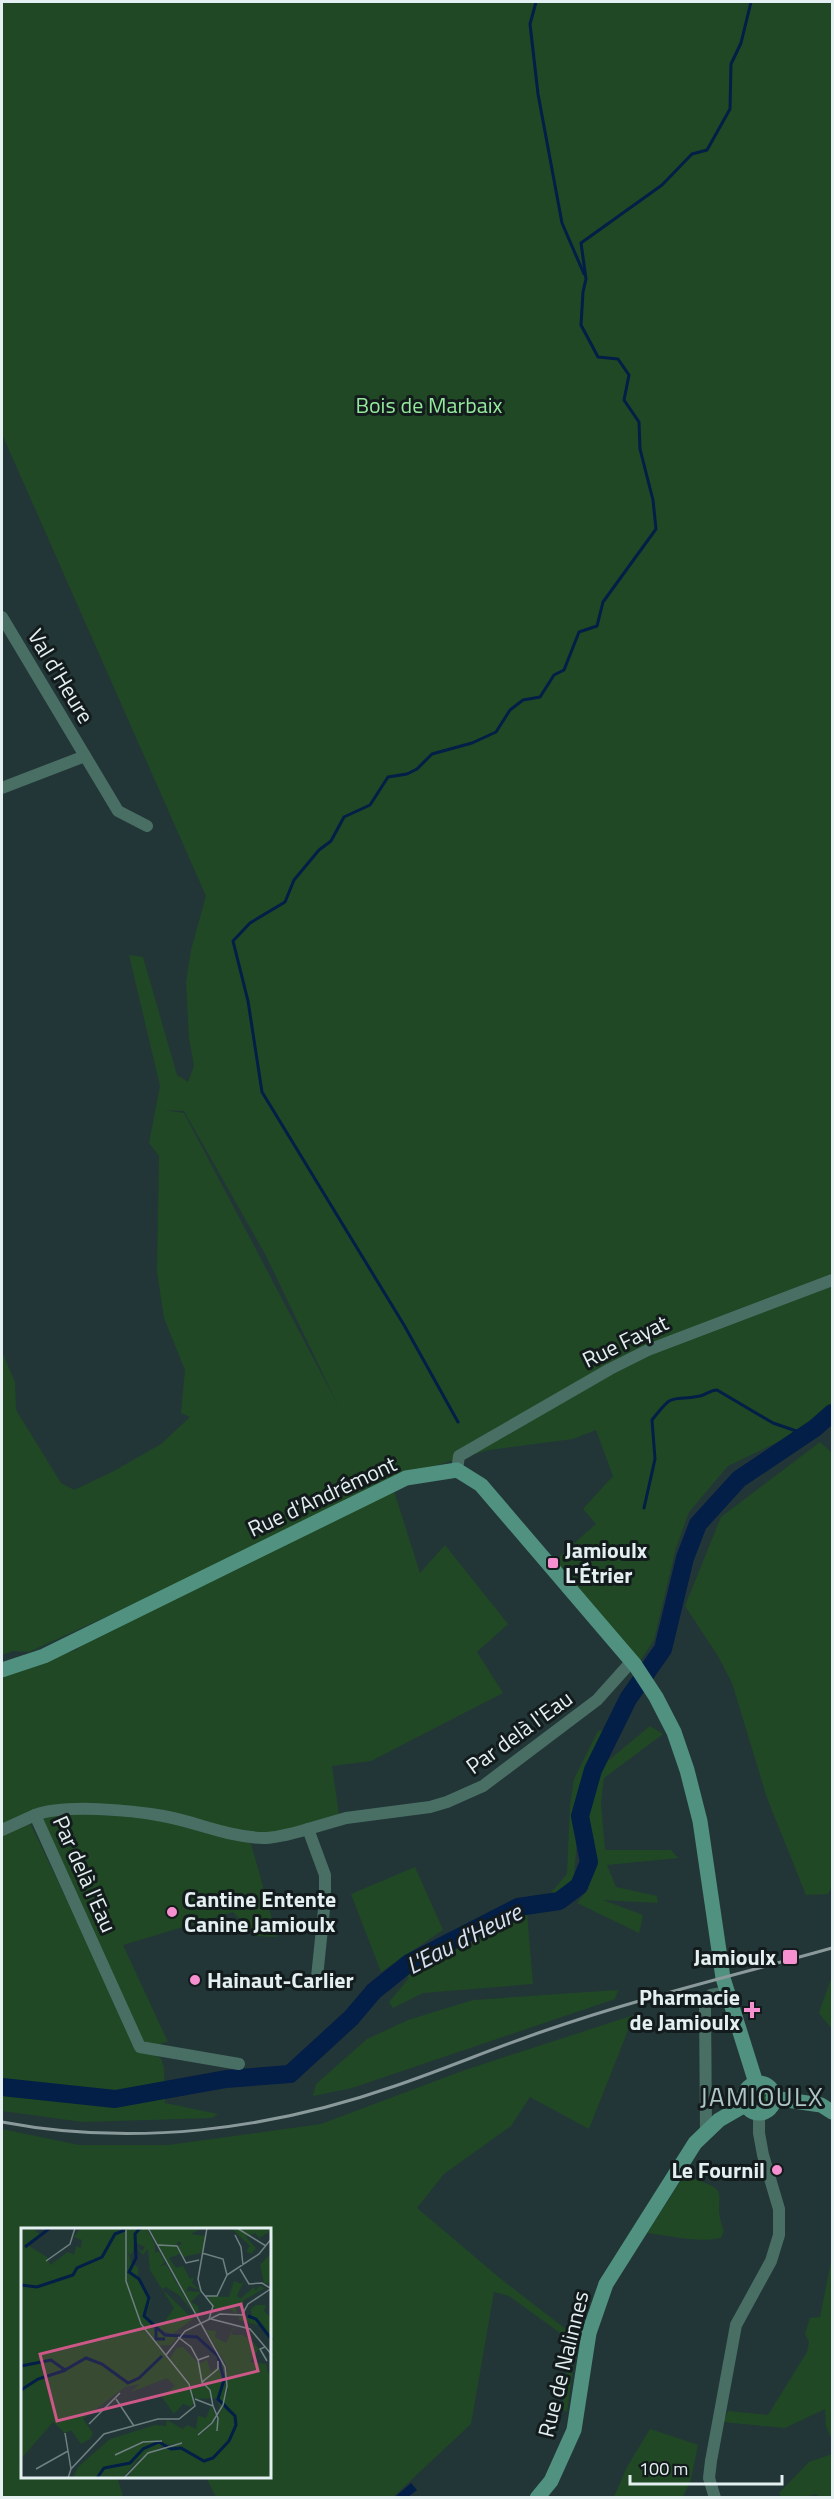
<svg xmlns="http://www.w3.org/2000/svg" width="834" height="2499" font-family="'Titillium Web',sans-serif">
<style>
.green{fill:#204825;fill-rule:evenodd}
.water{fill:#031e47}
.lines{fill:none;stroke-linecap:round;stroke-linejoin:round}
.stream{stroke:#031e47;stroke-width:3}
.river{stroke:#031e47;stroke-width:18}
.street{stroke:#496f64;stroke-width:12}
.secondary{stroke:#519180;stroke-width:15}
.rail{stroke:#8a999a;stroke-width:3}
.poi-dot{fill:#f690d0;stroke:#131b1c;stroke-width:2}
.labels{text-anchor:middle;stroke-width:6;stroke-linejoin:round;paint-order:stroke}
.park-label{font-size:22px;fill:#94e99c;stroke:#131b1c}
.street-label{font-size:22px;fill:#e3eff0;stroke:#131b1c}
.poi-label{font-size:22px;font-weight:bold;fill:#e3eff0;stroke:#131b1c;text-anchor:start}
.water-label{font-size:24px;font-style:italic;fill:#d6e1f3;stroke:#131b1c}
.quarter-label{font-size:26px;letter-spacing:1.5px;fill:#afc6c8;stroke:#131b1c}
.inset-river{fill:none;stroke:#031e47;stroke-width:3}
.inset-road{fill:none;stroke:#6f8081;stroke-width:1.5}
.view{fill:#cc5888;fill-opacity:0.15;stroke:#cc5888;stroke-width:3}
.inset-edge{fill:none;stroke:#e3eff0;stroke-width:3}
</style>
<rect width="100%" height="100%" fill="#223637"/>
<g class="green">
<path d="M2,2H832V1411L776,1465L784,1439L728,1466L689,1512L676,1548L654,1640L640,1661L554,1561L596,1524L583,1509L613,1476L596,1430L573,1439L489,1450L383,1481L301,1526L393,1488L420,1573L445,1545L508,1624L477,1652L503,1693L371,1761L332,1766L339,1815L266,1837L66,1806L2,1827V1675L76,1650L136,1603L29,1652L13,1651L2,1655V1352L15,1382L16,1410L61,1483L74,1490L112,1472L161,1444L190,1417L181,1413L185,1370L164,1318L157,1272L159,1156L149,1143L160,1086L129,955L143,957L177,1075L188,1082L194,1066L189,1038L186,982L191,950L206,896L2,434ZM163,1110L184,1111L265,1254L339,1407L184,1113Z"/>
<polygon points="820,1442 832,1453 832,1886 828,1894 806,1895 767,1798 732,1683 718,1656 685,1606 721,1517"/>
<polygon points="650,1726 663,1734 604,1778 601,1803 605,1850 671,1850 678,1858 607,1865 616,1887 657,1896 658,1903 603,1900 643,1915 639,1933 577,1903 589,1888 576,1886 588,1845 586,1813 596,1771"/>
<polygon points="604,1730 581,1788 574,1877 555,1900 549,1895 567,1874 570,1805 574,1779 598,1731"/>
<polygon points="58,1813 157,1818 250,1840 277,1937 255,1936 233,1912 123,1945 168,2042 162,2043 158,2048 139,2039 42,1819"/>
<polygon points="27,1823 31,1825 138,2049 161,2058 164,2068 165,2103 218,2114 212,2118 83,2122 2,2111 2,1834"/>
<polygon points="415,1867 443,1930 381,1972 351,1894"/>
<polygon points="527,1913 533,1984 423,1993 393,2008 389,2002 409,1978 404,1972 487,1926"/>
<polygon points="832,1976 832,2029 819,2013"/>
<polygon points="618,1990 615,1999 352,2088 313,2096 316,2084 367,2039 408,2020 473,2000"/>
<polygon points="634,2015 589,2129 530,2097 511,2126 444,2174 417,2208 501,2279 580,2340 576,2346 567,2412 562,2410 571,2341 509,2296 494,2292 471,2424 393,2497 216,2497 206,2477 270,2476 270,2229 22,2229 22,2476 117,2477 123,2496 2,2497 2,2129 79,2145 168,2145 321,2124 465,2070"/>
<circle cx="759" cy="2097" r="8"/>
<path d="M684,2176C740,2192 709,2192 724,2231L721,2238C698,2243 672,2236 647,2233Z"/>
<polygon points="832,2257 832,2440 826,2426 825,2409 785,2428 723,2422 728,2411 768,2415 807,2352 809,2342 805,2334 810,2318 820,2317"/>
<polygon points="650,2429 698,2445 691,2479 683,2497 614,2497 627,2467"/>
<polygon points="832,2454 832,2497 819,2497 816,2494 805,2497 781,2497 779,2493 809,2462"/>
</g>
<polygon class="water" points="411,2483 417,2490 408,2497 397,2497 396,2496"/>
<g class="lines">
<g class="stream">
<polyline points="536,2 530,24 538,94 562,223 584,274"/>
<polyline points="458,1422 404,1325 262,1092 248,1001 233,941 250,923 285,902 294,880 319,850 331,841 344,817 370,805 388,777 407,774 417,769 432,754 472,743 496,732 510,710 523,700 540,697 554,675 564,670 579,632 597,626 603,602 656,529 653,500 640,449 639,422 624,400 629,375 618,359 598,357 581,325 583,292 586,279 581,243 662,185 692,154 707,150 730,109 731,64 741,43 751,2"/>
<path d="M644,1508L655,1459L652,1420C675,1391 668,1402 700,1396C706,1395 710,1390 717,1390L773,1423L805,1434"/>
</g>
<polyline class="river" points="2,2087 115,2099 226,2079 290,2074 351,2018 374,1991 409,1963 518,1907 559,1901 579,1886 589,1862 580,1816 593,1770 628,1699 663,1649 685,1558 698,1524 739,1479 815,1428 832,1413"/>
<g class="street">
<polyline points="2,617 118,811 147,826"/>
<polyline points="2,788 85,756"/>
<polyline points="457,1470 459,1456 610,1369 648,1350 832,1280"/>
<polyline points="2,1830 35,1815"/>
<polyline points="317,1977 325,1900 325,1875 308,1829 346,1818 430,1807 447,1802 483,1786 597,1700 632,1661"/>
<path d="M239,2064L140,2047L35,1815C64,1804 131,1810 163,1816C197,1822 228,1837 263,1838C277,1838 294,1833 308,1829"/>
<polyline points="706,2132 705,2002 711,1995 727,1992"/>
<polyline points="715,2498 709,2478 711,2461 736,2325 771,2261 779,2235 779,2209 763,2155 759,2133 759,2113"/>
</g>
<g class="secondary">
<polyline points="2,1670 44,1656 406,1478 457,1470 481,1485 635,1665 656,1697 674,1732 687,1770 700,1821 723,1978 756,2083"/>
<circle cx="759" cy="2098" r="15"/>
<polyline points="773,2098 821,2105 832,2112"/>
<polyline points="537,2498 551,2481 574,2430 589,2333 606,2284 695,2143 719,2120 745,2105"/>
</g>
<path class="rail" d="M2,2122C133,2147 269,2130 395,2086C445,2069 494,2048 544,2031C639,1998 736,1975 832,1948"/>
</g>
<g class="poi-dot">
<rect x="547" y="1557" width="12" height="12" rx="3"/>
<circle cx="172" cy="1912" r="6"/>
<rect x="782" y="1949" width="16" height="16" rx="3"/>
<circle cx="195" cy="1980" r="6"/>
<path d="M749 2001h6v6h6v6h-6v6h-6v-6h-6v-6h6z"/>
<circle cx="777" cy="2170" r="6"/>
</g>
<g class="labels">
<g class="park-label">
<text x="429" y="413">Bois de Marbaix</text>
</g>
<g class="street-label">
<text transform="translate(61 676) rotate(59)" y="8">Val d'Heure</text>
<text transform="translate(625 1341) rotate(-26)" y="8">Rue Fayat</text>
<text transform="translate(322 1496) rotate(-25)" y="8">Rue d'Andrémont</text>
<text transform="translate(519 1732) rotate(-36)" y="8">Par delà l'Eau</text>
<text transform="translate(85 1874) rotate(66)" y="8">Par delà l'Eau</text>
<text transform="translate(563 2364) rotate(-76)" y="8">Rue de Nalinnes</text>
</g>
<g class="poi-label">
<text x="565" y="1558">Jamioulx<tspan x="565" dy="25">L'Étrier</tspan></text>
<text x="184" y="1907">Cantine Entente<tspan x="184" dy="25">Canine Jamioulx</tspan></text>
<text x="776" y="1965" text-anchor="end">Jamioulx</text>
<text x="207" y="1988">Hainaut-Carlier</text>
<text x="740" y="2005" text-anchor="end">Pharmacie<tspan x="740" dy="25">de Jamioulx</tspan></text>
<text x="765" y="2178" text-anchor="end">Le Fournil</text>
</g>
<g class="water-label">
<text transform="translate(464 1939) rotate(-27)" y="8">L'Eau d'Heure</text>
</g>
<g class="quarter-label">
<text x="762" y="2106">JAMIOULX</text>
</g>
</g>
<g transform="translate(21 2228)">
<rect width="250" height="250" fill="#223637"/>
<path d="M0,0H12L18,6L29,0L8,18L26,29L29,37L47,24L53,27L55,18L60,20L61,12L53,9L60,0H125L134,16V25L138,23L144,34L138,39L145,36L172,84L158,67L145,59L141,61L172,91L151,106L137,101L144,107L157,108L150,117H139L148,132L156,120L162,119L178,136L186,132L190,144L202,134L205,160L202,175L197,185L199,180L196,170L175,171L168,158L174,174L170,179L162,176L153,186L141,169L154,158L146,150L110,164L119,156L104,159L62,191L72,205L69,211L60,216L50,202L44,205L32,194L0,231ZM113,14L124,19L121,23L115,19L122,27L127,21L129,42L153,80L142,96L137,95V101L124,91L130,72L117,49V39L111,36L107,24L110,27L112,23ZM128,0H181L170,6L185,8L180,25L162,29L157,18L161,15L157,13L155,18L159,26L148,30L155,40L162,38L169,51L173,49L171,55L179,62L168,58L165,63L180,64L170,74L177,78L178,85L184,83L181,87L175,85ZM201,0H250V3L238,10L234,5L225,9L235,20L230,26L225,23L229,18L211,1ZM250,25V55H243L239,37ZM224,51L216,67L219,71L233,59L235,63L238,58L244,60L223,72L220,81L214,76L216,87L209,81H193L187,68L208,69L213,53L220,56ZM235,77H245L243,83L250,90V113L241,98L218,92V88L231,90L230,81ZM218,99L212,101L210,107H221L231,113L238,121L229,134L245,136L247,145H250V250H106L115,235L130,224L162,215L144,217L141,214L142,218L116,232L102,250H52L57,239L89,211L134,197L145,198L146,192L162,201L166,197L175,201L177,188L185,190L190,178L195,189L177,208L184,203L197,190L207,162L205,137L185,102L195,103L194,109L205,115L212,100Z" fill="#204825" fill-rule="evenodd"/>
<path class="inset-river" d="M4,19L29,0M0,57L16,59L52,47L56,40L81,29L94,6L104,2M227,88L235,91L251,112M135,100V111H144M0,138L30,132L44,142L65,130L81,136L107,155L118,150L141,128M0,162L17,151L45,142M76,250L83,240L109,235L122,221L138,214L150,221L160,220L183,233L192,230L208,213L215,197L214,188L197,171L203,152L197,128L176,109L144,107L123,88L128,70L118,51L108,44L115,30L114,6L119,0"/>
<path class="inset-road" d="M127,0L204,139L206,158L202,177L191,195L177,207M186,0L177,51L180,63L192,78L188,91M216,0L245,18M214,7L220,19L222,37M137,17L156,18L165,35L178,32M181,25L202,31L206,47M25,33L49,16L54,0M219,41L228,56L241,55L249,60M206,47L238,26L251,10M184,68H196L206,47M190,91L229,101L251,127M157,109L170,119L177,132L188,128M244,119L239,121L246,133M145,127L164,103L199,86L221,87L227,76L251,60M177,132L181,154L197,141V133M95,171L113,198M174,171L192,178L189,162L181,154M192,178L197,190L196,203M68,196L99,165M44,205L50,241M94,227L122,214L141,213M15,241L47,223M47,250L50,241L83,206L137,191H158L174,178L168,156L120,96L105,53V2M103,250L127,225L161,215"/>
<path class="view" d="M220,76L237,143L36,193L19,126Z"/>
<rect width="250" height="250" class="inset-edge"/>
</g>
<rect width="834" height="2499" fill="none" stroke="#e3eff0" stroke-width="6"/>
<path d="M630 2475v9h152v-9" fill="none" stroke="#e3eff0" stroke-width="3"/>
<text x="639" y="2475" font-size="18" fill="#e3eff0" stroke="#131b1c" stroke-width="4.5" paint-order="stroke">100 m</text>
</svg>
